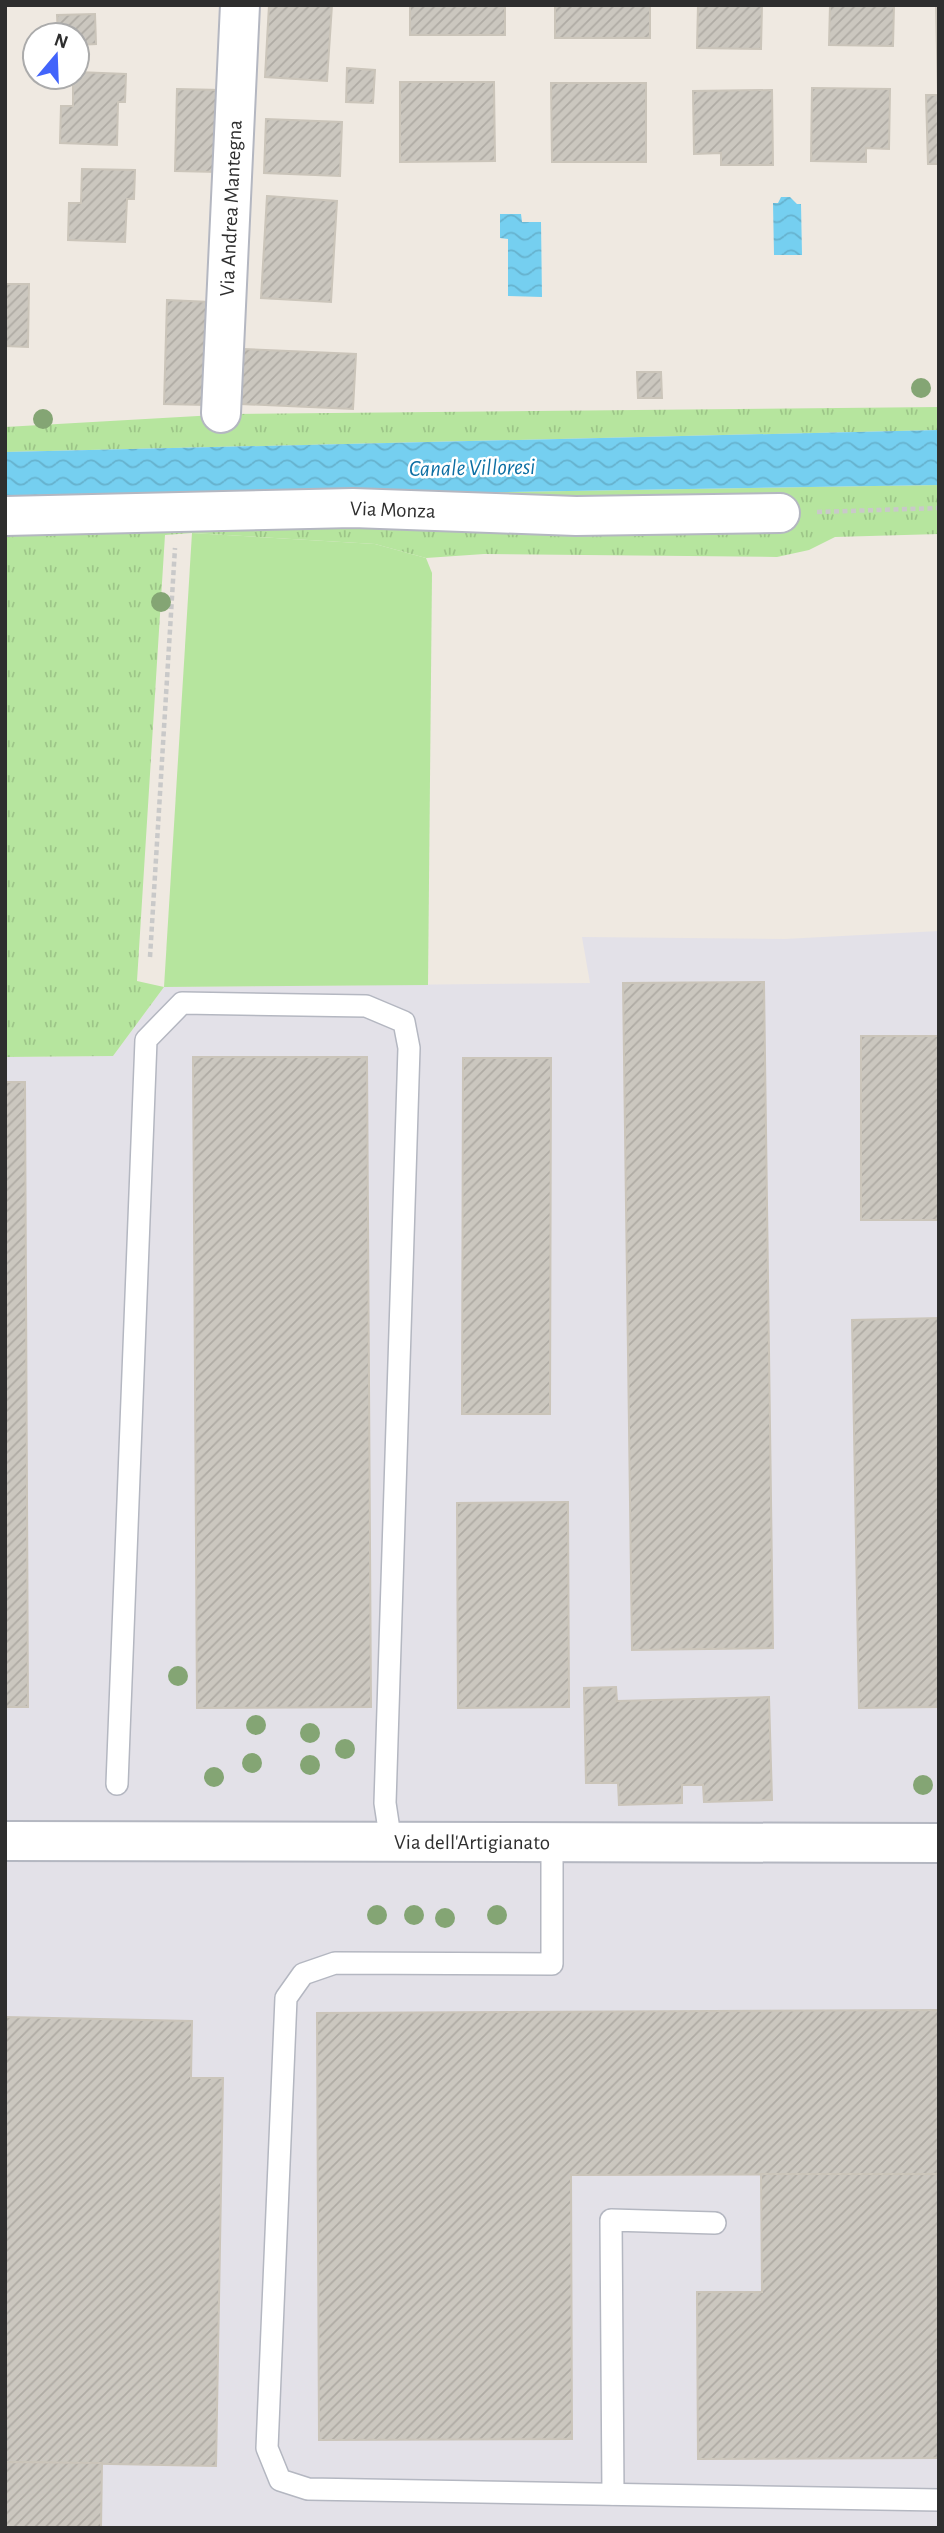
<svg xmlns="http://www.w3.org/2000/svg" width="944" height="2533" font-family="'Alegreya Sans',sans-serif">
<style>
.industrial{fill:#e3e1e8}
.grass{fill:url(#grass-tufts)}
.park{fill:#b6e59e}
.water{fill:url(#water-waves)}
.building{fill:url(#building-hatch);stroke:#cbc5ba;stroke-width:2}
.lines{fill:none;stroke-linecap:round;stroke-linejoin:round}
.service-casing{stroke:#b4b7c1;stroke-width:24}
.minor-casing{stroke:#b4b7c1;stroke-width:42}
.path{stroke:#c9c9c9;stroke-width:4.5;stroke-dasharray:5 3.5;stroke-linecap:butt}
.service{stroke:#fff;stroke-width:21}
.minor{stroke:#fff;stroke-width:38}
.tree{fill:#84a574}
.labels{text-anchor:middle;stroke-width:5;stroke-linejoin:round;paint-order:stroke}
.street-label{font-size:21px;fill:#2e2e2e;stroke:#fff}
.water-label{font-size:23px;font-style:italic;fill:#0d6fa3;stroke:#fff}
</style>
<defs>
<pattern id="grass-tufts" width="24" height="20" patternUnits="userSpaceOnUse" patternTransform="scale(1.75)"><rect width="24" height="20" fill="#b6e59e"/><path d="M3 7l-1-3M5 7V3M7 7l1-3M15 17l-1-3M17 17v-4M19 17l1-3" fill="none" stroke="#9dc588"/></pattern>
<pattern id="water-waves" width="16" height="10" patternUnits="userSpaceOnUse" patternTransform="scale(1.75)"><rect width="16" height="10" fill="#75cff0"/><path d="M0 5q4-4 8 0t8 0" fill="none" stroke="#66b2ce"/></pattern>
<pattern id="building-hatch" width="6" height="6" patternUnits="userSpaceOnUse" patternTransform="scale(1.75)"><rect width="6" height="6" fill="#cbc7bf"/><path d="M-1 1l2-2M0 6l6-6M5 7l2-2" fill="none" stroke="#afaba4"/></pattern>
</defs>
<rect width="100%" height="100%" fill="#efe9e1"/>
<polygon class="industrial" points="939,931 939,2528 5,2528 5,1057 113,1056 164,987 590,983 582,937 784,939"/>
<g class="grass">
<polygon points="939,407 939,430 5,452 5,427 233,414"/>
<polygon points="939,485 939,534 835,537 809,550 777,557 484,554 426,558 375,544 192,533 165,535 137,981 164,987 113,1056 5,1057 5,500"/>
</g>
<polygon class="park" points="192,533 375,544 426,558 432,573 428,985 164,987"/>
<g class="water">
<polygon points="781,197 790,197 797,204 801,204 802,255 774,255 773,203 778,203"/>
<polygon points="500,214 521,214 522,222 541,222 542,297 508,296 508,239 500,238"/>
<polygon points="939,430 939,485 5,500 5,452"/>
</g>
<g class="building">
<polygon points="269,5 332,5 327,81 265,77"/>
<rect x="410" y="5" width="95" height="30"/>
<rect x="555" y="5" width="95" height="33"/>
<polygon points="698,5 762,5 761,49 697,48"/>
<polygon points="830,5 894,5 893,46 829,45"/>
<polygon points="936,5 939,5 939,164 928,164 926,95 938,95"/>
<polygon points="95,14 96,44 77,45 77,35 58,35 57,15"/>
<polygon points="347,68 375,70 373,103 346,102"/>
<polygon points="77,72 126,74 125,102 118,102 117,145 60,143 61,106 73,106 73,77 77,77"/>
<polygon points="400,82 494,82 495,161 400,162"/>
<polygon points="551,83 646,83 646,162 552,162"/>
<polygon points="812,88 890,89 889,149 866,148 866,162 811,161"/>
<polygon points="177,89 221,90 219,172 175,171"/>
<polygon points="772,90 773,165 721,165 721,153 694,154 693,91"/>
<polygon points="266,119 342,122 340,176 264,173"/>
<polygon points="82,169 135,170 134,199 127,199 125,242 68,240 69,203 81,203"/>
<polygon points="267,196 337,201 331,302 261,298"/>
<polygon points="5,284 29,284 28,347 5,346"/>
<polygon points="167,300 210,302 206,405 164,404"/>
<polygon points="243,349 356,354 353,409 241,404"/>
<polygon points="637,372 661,372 662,398 638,398"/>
<polygon points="764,982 773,1648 632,1650 623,983"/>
<rect x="861" y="1036" width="78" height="184"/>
<polygon points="193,1057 367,1057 371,1707 197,1708"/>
<polygon points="463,1058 551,1058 550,1414 462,1414"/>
<polygon points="5,1082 25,1082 28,1707 5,1707"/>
<polygon points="939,1318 939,1707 859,1708 852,1320"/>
<polygon points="568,1502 569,1707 458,1708 457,1503"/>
<polygon points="616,1687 617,1701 769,1697 772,1800 704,1802 703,1785 682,1785 682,1803 619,1805 618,1783 586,1783 584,1688"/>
<polygon points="939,2010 939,2174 571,2175 572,2439 319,2440 317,2013"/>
<polygon points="5,2017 192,2021 191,2078 223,2078 216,2466 5,2462"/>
<polygon points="761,2174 939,2174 939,2458 698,2459 697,2292 762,2292"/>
<polygon points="5,2462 102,2463 101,2528 5,2528"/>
</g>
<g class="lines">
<defs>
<g id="service">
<polyline points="117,1784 146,1040 182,1003 366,1006 404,1022 409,1048 385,1803 391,1843"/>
<polyline points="552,1843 552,1964 335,1963 303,1974 286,1998 267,2448 280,2480 308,2489 939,2500"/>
<polyline points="613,2494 611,2220 715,2223"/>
</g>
<g id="minor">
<path id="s1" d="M221,413L240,5"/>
<path id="s2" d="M5,516L353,508L576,516L780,513"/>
<path id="s3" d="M5,1841L939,1843"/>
</g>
</defs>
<use href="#service" class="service-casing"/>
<use href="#minor" class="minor-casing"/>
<g class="path">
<polyline points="817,512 939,508"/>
<polyline points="150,957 175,548"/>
</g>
<use href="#service" class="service"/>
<use href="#minor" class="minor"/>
</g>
<g class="tree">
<circle cx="921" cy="388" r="10"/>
<circle cx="43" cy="419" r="10"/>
<circle cx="161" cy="602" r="10"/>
<circle cx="178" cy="1676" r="10"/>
<circle cx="256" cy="1725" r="10"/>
<circle cx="310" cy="1733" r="10"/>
<circle cx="345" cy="1749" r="10"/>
<circle cx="252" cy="1763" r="10"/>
<circle cx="310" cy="1765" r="10"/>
<circle cx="214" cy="1777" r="10"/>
<circle cx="923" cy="1785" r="10"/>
<circle cx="377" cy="1915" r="10"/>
<circle cx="414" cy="1915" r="10"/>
<circle cx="497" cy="1915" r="10"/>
<circle cx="445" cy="1918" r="10"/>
</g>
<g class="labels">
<g class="street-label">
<text dy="7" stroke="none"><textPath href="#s1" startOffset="205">Via Andrea Mantegna</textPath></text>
<text dy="7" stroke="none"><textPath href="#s2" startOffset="388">Via Monza</textPath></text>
<text dy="7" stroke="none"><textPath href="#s3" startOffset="467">Via dell'Artigianato</textPath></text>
</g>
<g class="water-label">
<text transform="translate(472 467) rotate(-1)" y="8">Canale Villoresi</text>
</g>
</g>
<rect width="944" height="2533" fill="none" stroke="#2e2e2e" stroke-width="14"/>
<g transform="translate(56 56) rotate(19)"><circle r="33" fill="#ffffff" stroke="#ababab" stroke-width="2"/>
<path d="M0-5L12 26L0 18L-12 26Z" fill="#4264fb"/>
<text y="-10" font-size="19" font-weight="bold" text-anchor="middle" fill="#2e2e2e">N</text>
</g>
</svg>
